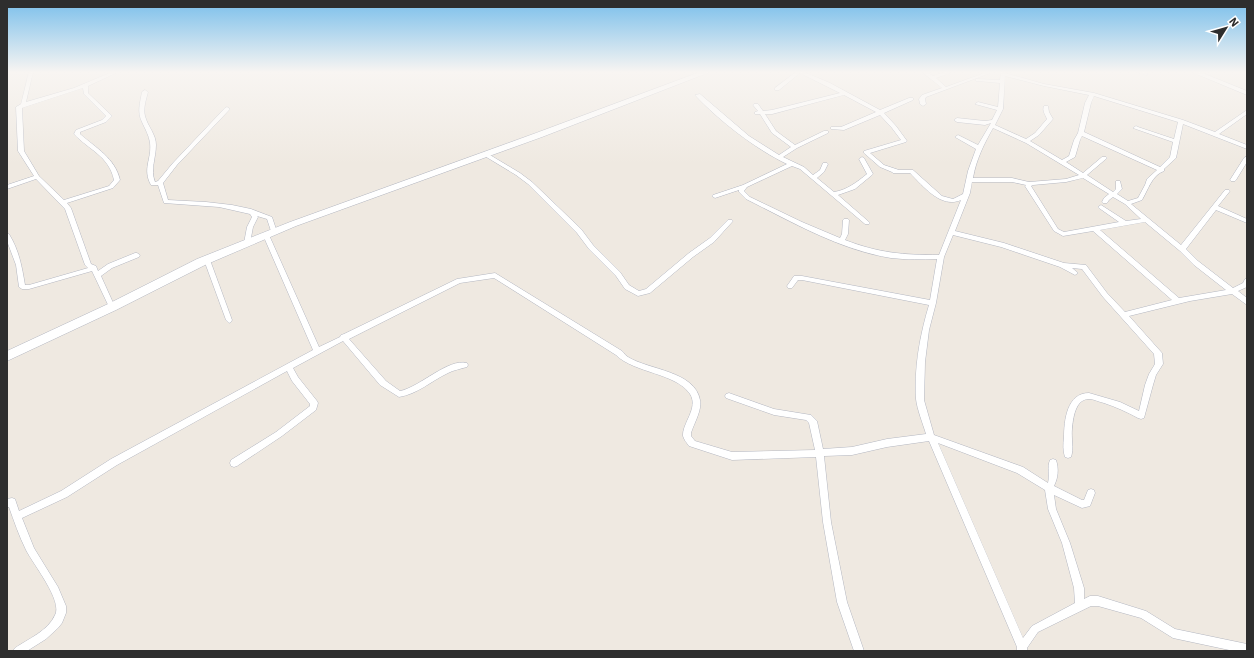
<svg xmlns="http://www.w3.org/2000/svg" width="1254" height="658" font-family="'IBM Plex Sans',sans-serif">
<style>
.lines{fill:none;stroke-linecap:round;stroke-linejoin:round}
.street-casing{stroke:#b4b7c1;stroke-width:1}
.secondary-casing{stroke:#b4b7c1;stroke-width:1}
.street{fill:#fff;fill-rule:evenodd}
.secondary{fill:#fff;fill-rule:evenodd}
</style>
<rect width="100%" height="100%" fill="#efe9e1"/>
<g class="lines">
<defs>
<g id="street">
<path d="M29,72H33L26,102L74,88L112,72H118L88,86V93L112,116L106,122L80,132V134C96,148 115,158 120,180L113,188L67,203L71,208L91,264L96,266L98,271L108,264L135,253H137L140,255L139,257L112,268L101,276L115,307L114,309H110L92,271L29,289H22L19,287L16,265L7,241V234H9C19,250 22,267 25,285H29L88,268L85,265L65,209L36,179L7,189V185L34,176L18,151L16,107L21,104ZM83,88L84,94L106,116L102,120L76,130L74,134C89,150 109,156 114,180L109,186L64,200L39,176L24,151L22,108Z"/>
<path d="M796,72H804L830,83L880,110L909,98H913V100L884,113L896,126L907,141L906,142L870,153L884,165L899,170H913L942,196L953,199L963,194L968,171L976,149L955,137L958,135L978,145L991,123L985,125L957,122L954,120L957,118L985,121L992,120L997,110L975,104L978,102L998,107L1000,83L978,81H976V79L1000,80L1001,72H1005V73L1044,84L1094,93L1183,120L1215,132L1247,110V114L1219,134L1247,145V149L1183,124L1176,158L1164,169V171C1152,175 1148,190 1142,200L1131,204L1181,245L1225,190H1229L1230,191L1218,206L1247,219V223L1216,210L1186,249L1198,261L1233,288L1243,283L1245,279H1247V287L1238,291L1247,298V305L1232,294L1190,301L1129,316L1162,353L1163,364L1156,375L1153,385L1144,418L1141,419L1138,418C1127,412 1116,407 1104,403C1099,402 1094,399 1089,399C1075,399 1073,419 1072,429C1071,437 1074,449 1071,457L1068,458L1065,457C1063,451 1063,444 1064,438C1064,420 1067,393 1089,393L1120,402L1139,411L1145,385L1149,374L1155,364L1154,354L1103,297L1082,269L1072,268L1078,273L1075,275L1060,267L1001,247L953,235L944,257L936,303L929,330L925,362L924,400L934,435L1023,467L1048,483C1050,475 1047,467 1050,460L1053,459L1056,460C1059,469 1058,478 1054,486L1082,500H1084L1088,490L1091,489L1094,490L1095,493L1090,506L1082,508L1054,495L1056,509L1070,543L1084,588V599L1090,596H1098L1146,611L1175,629L1247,644V651H1234L1173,638L1141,618L1098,606H1091L1038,632L1027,648V651H1017V647L929,441L887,447L852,455L824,456L831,522L847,602L864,651H854L837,602L823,522L816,457L732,460L689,446C687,443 684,440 683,436C682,423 699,408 690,394C676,373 634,373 616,355L494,278L460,283L349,339L386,381L400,391C420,387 448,358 467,363L468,365L467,367C460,369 454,370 448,373C431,381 418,394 399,397L380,385L343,341L293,368L298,377L317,401L318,403L316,410L282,436L237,466L234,467L231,466L230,463L231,460L276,432L310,406V404L292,381L287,371L117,465L67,497L22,518L34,548L58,587L66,606V613L62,623L58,628L46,639L27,651H13L15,648C28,639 48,631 55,615C63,601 33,564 26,550C19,536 14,521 9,507H7V499L12,498L15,499L19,511L61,491L111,459L313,350L263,235L266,233L269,235L319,347L340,337L341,335L344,334L457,279L495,273L622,351C624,353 626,356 628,357C649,370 695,371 700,400C702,411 694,423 691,433V436L695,441L732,452L815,450L809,423L806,420L774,415L726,398L725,396L726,394L729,393L774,409L811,415L817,421L823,449L852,447L887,439L926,434C923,424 917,409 916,399C914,367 920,335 929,305L802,280H798L792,288H788L787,286L794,276H802L930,300L937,259C922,259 907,260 891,258C840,250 792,222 746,199L739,192V190L715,198L712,196L713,195L743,185L787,164C757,150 718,120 695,95L700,94L749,136L779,155L791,147L772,133L760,114H755V112L758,111L753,105L754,104H758L763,111L772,110L840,93L800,73L779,90H775V88ZM1005,76L1044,86L1089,95L1085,103L1078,133L1074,140L1069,156L1062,160L1030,141L1039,135L1053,119L1049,112L1048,106H1044C1042,111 1045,114 1047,119L1035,133L1026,139L995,125L1003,109ZM844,95L876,112L841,127H831V129L844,130L880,115L892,128L901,140L864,151V153L880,167L892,172L893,173H910C923,186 941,209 961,200L939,255C903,255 879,253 845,240L848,234L849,220L848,219H844L843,220L842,234L840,238L802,222L750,197L744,191L747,187L792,166L800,169L865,224H869L870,223L869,222L838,195L855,189L872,175L873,174L864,158L862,157L859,159L867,174C857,182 847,190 834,192L817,178L824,172L828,164L827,163H823L820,170L813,175L804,167L783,157L797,148L828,133V131H824L795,145L776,131L765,114H772ZM1094,96L1178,122L1174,139L1138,127L1136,126L1133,128L1173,142L1170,157L1160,167L1084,132L1091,103ZM993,128L1026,143L1079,175L1066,179L1029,182L1012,178H973C976,160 984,144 993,128ZM1082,136L1157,170L1147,179L1145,185L1138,198L1128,201L1117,194L1122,189L1120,181H1116V189L1113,192L1087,175L1107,158L1106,157H1102L1083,173L1066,162L1075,157L1080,140ZM1083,178L1109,194L1104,198L1102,202L1103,203H1107L1109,200L1113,197L1125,204L1141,219L1126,221L1101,205L1098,207L1099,208L1119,222L1064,232L1058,229L1031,186L1033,185L1066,182ZM972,182H1012L1026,185L1025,186L1054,231L1063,236L1093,231L1172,300L1125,312L1107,293L1086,265L1064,263L1004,243L955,231L970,193ZM1145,222L1180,251L1194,265L1226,290L1179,298L1100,230ZM938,443L1017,473L1045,490L1048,509L1062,543L1074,588L1075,603L1032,626L1023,638Z"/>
<polygon points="922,72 927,72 933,76 944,72 950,72 950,73 936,78 946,87 987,72 993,72 926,97 925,99 926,104 923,106 920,104 919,99 922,95 942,88"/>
<polygon points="1139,72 1145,72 1148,74 1146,75 1139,73"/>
<polygon points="1194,72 1200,72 1247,91 1247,95 1194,73"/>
<path d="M145,90L148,92C146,100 143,108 145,116C148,127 156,134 156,145C156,158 150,169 155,182L158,181L173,163L225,108L227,107L230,109L177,165L163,183L168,200L206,202L232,205L251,209L272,217L277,232L276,234H272L267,219L257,216L258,217L253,227L250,243L247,245L244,243L247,227L252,217L250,214L219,207L164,203L158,185H151C142,169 152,159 150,143C149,135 145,129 142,122C137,112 140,103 142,92Z"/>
<polygon points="485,152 520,173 532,182 581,229 593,245 620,272 629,285 639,291 646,289 689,253 710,238 728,220 732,220 733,221 714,242 693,257 650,293 638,296 625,289 616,276 589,249 577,233 528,184 516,175 483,155 482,154"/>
<polygon points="1247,156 1247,162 1236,180 1235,181 1231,181 1230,180 1244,158"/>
<polygon points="205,258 207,258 210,260 232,320 231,322 229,323 226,320 204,260"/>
</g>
<polygon id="secondary" points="700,72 710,72 542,137 296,226 205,265 116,310 7,361 7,351 108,304 197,259 290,222 536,133"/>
</defs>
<use href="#street" class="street-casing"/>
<use href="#secondary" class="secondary-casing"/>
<use href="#street" class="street"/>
<use href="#secondary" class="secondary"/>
</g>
<linearGradient id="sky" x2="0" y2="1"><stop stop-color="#7abfeb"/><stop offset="0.44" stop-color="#f8f5f2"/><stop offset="1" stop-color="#f8f5f2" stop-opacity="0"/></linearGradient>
<rect width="1254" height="164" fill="url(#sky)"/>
<rect width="1254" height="658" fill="none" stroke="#2e2e2e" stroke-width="16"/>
<g transform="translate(1226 28) rotate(53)" stroke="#ffffff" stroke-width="3" paint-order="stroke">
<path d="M0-3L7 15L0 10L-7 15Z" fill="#2e2e2e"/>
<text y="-6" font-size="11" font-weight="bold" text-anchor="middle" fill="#2e2e2e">N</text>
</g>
</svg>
